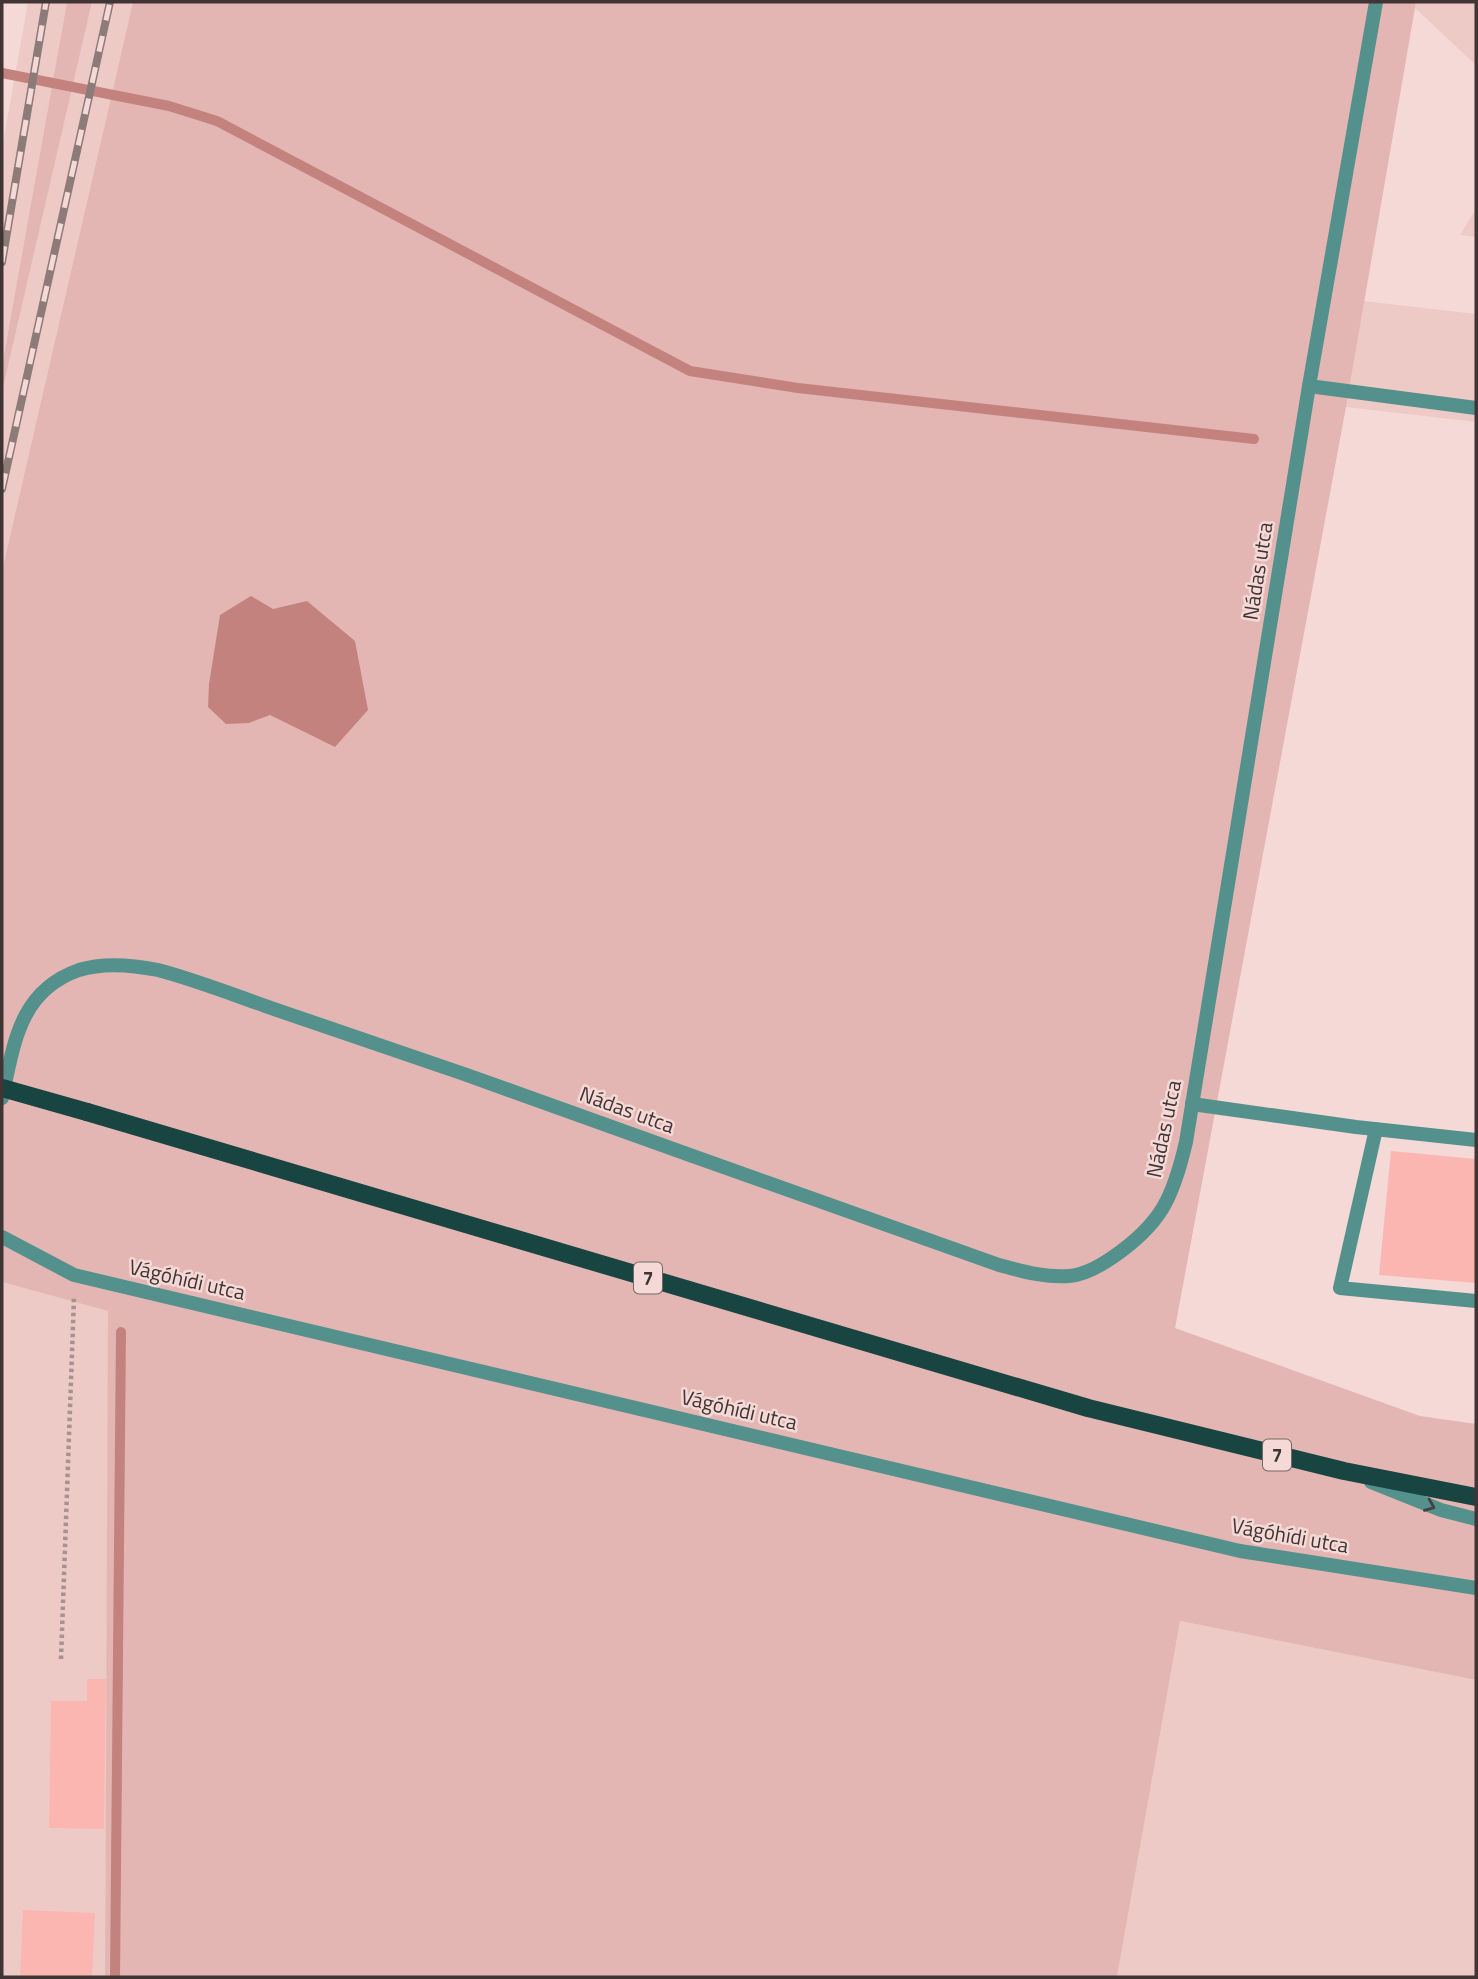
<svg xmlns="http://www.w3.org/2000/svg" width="1478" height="1979" font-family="'Titillium Web',sans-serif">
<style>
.built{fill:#eecac7}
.green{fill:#e3b6b3}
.water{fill:#c4827e}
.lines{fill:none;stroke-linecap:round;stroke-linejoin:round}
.stream{stroke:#c4827e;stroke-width:10}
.building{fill:#fcb6b1}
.path{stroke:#a69290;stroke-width:4.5;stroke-dasharray:3.5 3.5;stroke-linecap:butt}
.lane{stroke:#54918d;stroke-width:14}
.street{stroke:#54918d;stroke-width:14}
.primary{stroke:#184442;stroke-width:18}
.rail-casing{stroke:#8d7b79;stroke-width:8}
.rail{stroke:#f4d9d6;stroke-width:5;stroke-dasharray:16;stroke-linecap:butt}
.primary-bridge{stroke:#184442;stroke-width:18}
.oneway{stroke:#434341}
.labels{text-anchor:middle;stroke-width:5;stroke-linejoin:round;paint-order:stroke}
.shield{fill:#f4d9d6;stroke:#766665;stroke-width:2}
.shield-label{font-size:19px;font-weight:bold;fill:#403534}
.street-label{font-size:21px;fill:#403534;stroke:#f4d9d6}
</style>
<rect width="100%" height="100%" fill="#f4d9d6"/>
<g class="built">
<polygon points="28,2 67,2 2,366 2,149"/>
<polygon points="92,2 133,2 2,571 2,392"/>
<polygon points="1416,2 1476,2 1476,65 1415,8"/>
<polygon points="1476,209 1476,237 1460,235"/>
<polygon points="1364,301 1476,314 1476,422 1346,407"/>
<polygon points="2,1282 109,1311 105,1977 2,1977"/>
<polygon points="1180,1621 1476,1680 1476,1977 1117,1977"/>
</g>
<g class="green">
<polygon points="67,2 92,2 2,392 2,366"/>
<polygon points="133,2 1416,2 1346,407 1175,1328 1420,1416 1476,1424 1476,1680 1180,1621 1117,1977 105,1977 108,1311 2,1282 2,571"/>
</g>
<polygon class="water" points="251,596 273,609 307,601 355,641 368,710 335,747 270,715 249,723 226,724 208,707 209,684 220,615"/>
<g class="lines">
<g class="stream">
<polyline points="2,73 169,106 217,121 690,371 798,388 1254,439"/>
<polyline points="115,1977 121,1332"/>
</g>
</g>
<g class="building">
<polygon points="1391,1151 1476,1159 1476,1283 1379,1275"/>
<polygon points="87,1679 106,1679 104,1829 49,1828 51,1701 87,1701"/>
<polygon points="23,1910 95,1913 92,1977 20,1977"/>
</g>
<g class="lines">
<polyline class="path" points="61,1659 74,1297"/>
<g class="lane">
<polyline points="1309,386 1476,408"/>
<polyline points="1192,1104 1356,1127 1476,1140"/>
<polyline points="1376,1129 1340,1288 1476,1301"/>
<polyline points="1371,1482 1441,1510 1476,1519"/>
</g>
<g class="street">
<path d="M2,1098C14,1044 19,991 79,970C104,962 133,965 158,970C196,980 234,995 271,1008C336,1030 400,1052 464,1074C642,1138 821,1202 999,1265C1022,1271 1045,1278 1069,1276C1085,1275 1100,1266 1113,1257C1161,1224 1173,1198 1186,1142L1309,386L1376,2"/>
<polyline points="2,1237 74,1275 1240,1551 1476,1588"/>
</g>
<polyline class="primary" points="87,1112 1088,1408 1344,1471 1476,1497"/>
<defs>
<g id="rail">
<polyline points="2,262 46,2"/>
<polyline points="2,489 110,2"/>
</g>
</defs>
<use href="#rail" class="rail-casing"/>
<use href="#rail" class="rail"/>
<polyline class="primary-bridge" points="2,1088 87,1112"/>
</g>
<defs><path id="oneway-chevron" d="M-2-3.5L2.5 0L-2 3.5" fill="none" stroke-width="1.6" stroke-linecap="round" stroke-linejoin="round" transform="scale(1.75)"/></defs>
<use class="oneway" href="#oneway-chevron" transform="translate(1430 1506) rotate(22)"/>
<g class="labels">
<g class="shield">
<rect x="634" y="1262.5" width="28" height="31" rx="5"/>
<rect x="1263" y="1439.5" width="28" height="31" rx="5"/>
</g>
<g class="shield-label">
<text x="648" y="1285">7</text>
<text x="1277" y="1462">7</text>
</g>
<g class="street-label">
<text transform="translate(1258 571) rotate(-81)" y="7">Nádas utca</text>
<text transform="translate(627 1110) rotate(20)" y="7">Nádas utca</text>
<text transform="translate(1164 1129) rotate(-78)" y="7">Nádas utca</text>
<text transform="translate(187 1280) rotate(13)" y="7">Vágóhídi utca</text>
<text transform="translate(739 1410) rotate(13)" y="7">Vágóhídi utca</text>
<text transform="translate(1290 1536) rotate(10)" y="7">Vágóhídi utca</text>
</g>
</g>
<rect width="1478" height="1979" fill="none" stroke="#403534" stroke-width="7"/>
</svg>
